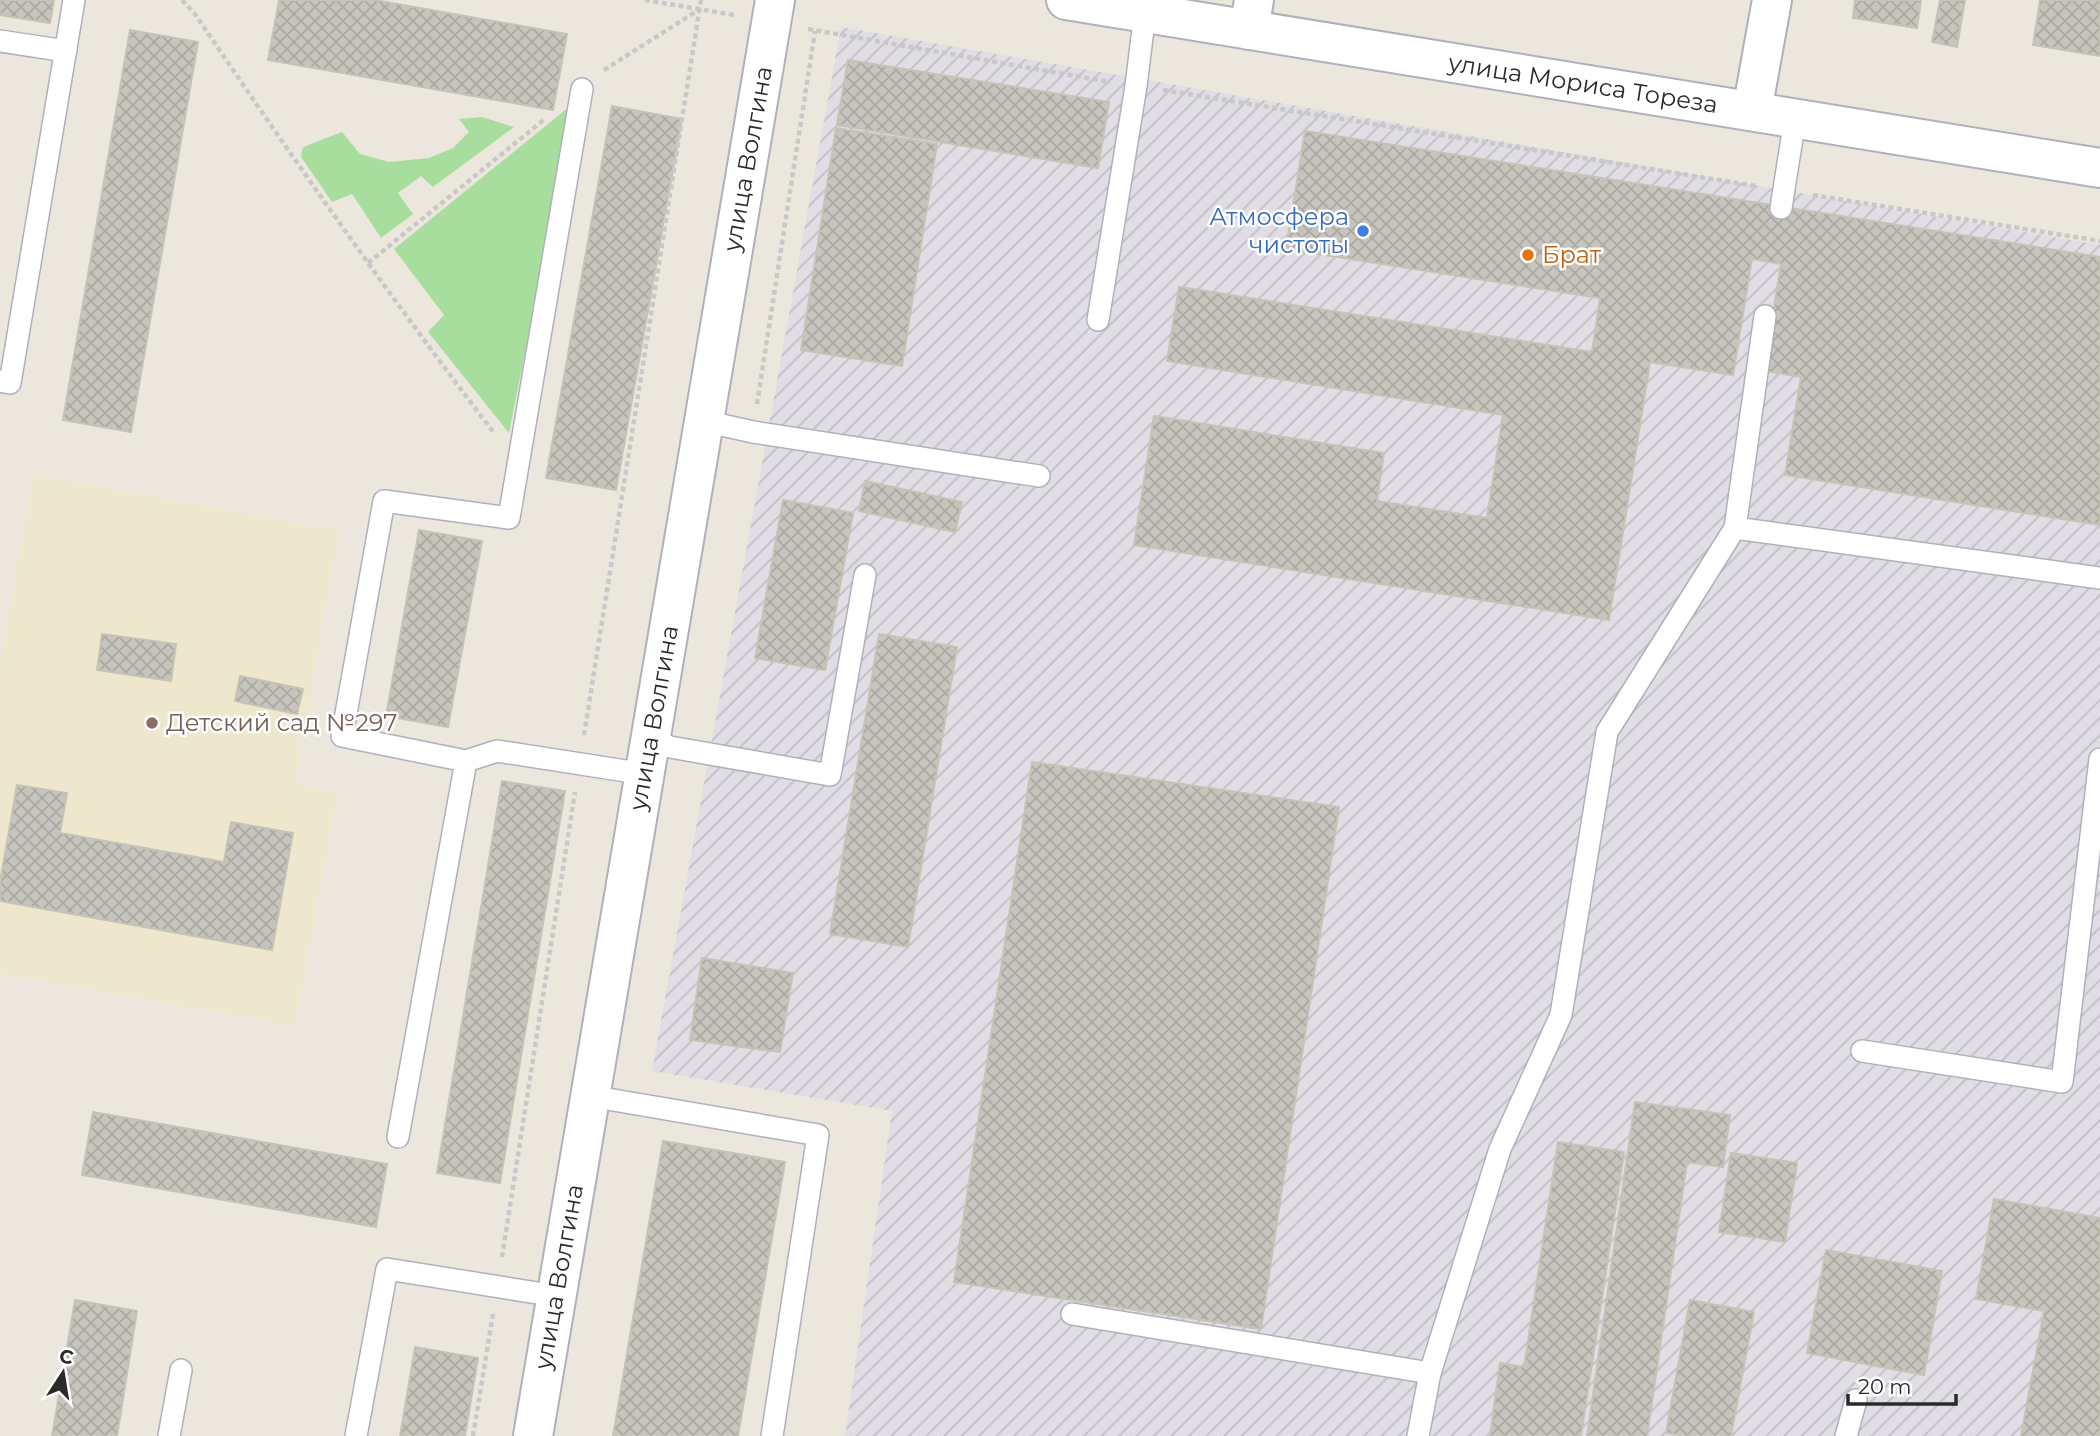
<svg xmlns="http://www.w3.org/2000/svg" width="2100" height="1436" font-family="Montserrat,sans-serif">
<style>
.industrial{fill:url(#industrial-furrows)}
.education{fill:#ece7cd}
.grass{fill:#a8de9d}
.building{fill:url(#building-cross-hatch);stroke:#c6c3b6;stroke-width:2}
.lines{fill:none;stroke-linecap:round;stroke-linejoin:round}
.service-casing{stroke:#b0b0bd;stroke-width:24}
.minor-casing{stroke:#b0b0bd;stroke-width:42}
.tertiary-casing{stroke:#b0b0bd;stroke-width:42}
.secondary-casing{stroke:#b0b0bd;stroke-width:42}
.path{stroke:#c8c8c8;stroke-width:4.5;stroke-dasharray:5 3.5;stroke-linecap:butt}
.service{stroke:#fff;stroke-width:21}
.minor{stroke:#fff;stroke-width:38}
.tertiary{stroke:#fff;stroke-width:38}
.secondary{stroke:#fff;stroke-width:38}
.shop-dot{fill:#3f7fe0;stroke:#fff;stroke-width:2.5}
.food-dot{fill:#e8710a;stroke:#fff;stroke-width:2.5}
.education-dot{fill:#8d6e63;stroke:#fff;stroke-width:2.5}
.labels{text-anchor:middle;stroke-width:5;stroke-linejoin:round;paint-order:stroke}
.street-label{font-size:24px;fill:#2a2a2a;stroke:#fff}
.shop-label{font-size:24px;fill:#366cbe;stroke:#fff;text-anchor:end}
.food-label{font-size:24px;fill:#c56008;stroke:#fff;text-anchor:start}
.education-label{font-size:24px;fill:#785e54;stroke:#fff;text-anchor:start}
</style>
<defs>
<pattern id="industrial-furrows" width="10" height="10" patternUnits="userSpaceOnUse" patternTransform="scale(1.75)"><rect width="10" height="10" fill="#e0dde4"/><path d="M-1 1l2-2M0 10L10 0M9 11l2-2" fill="none" stroke="#c0bec4"/></pattern>
<pattern id="building-cross-hatch" width="8" height="8" patternUnits="userSpaceOnUse" patternTransform="scale(1.75)"><rect width="8" height="8" fill="#c6c4bc"/><path d="M0 0l8 8M0 8l8-8" fill="none" stroke="#aaa9a2"/></pattern>
</defs>
<rect width="100%" height="100%" fill="#ebe7dd"/>
<polygon class="industrial" points="841,27 2100,245 2100,1436 845,1436 892,1111 652,1071"/>
<polygon class="education" points="34,475 339,531 294,784 337,792 295,1026 0,973 0,661"/>
<g class="grass">
<polygon points="575,102 509,433 428,332 444,315 394,249"/>
<polygon points="482,117 514,127 433,187 421,176 398,193 413,214 381,238 352,194 332,202 301,157 303,147 342,132 360,154 389,162 429,158 453,148 469,132 459,119"/>
</g>
<g class="building">
<polygon points="0,0 54,0 50,23 0,15"/>
<polygon points="279,0 375,0 567,34 553,110 268,60"/>
<polygon points="1855,0 1921,0 1917,28 1853,18"/>
<polygon points="1940,0 1965,0 1957,47 1932,42"/>
<polygon points="2040,0 2100,0 2100,56 2033,45"/>
<polygon points="130,30 198,42 131,432 63,420"/>
<polygon points="848,60 1109,102 1098,168 837,125"/>
<polygon points="612,106 682,119 616,490 546,478"/>
<polygon points="836,128 937,144 902,366 801,350"/>
<polygon points="1305,131 2100,257 2100,525 1785,475 1801,377 1764,371 1781,264 1752,259 1733,375 1650,362 1609,620 1134,545 1154,416 1384,453 1377,501 1487,518 1503,415 1167,361 1179,287 1592,352 1600,298 1286,249"/>
<polygon points="865,481 962,502 955,532 859,511"/>
<polygon points="783,500 853,513 825,670 755,658"/>
<polygon points="419,530 482,541 448,727 386,716"/>
<polygon points="102,634 176,644 171,681 97,670"/>
<polygon points="879,634 957,647 908,947 830,934"/>
<polygon points="240,676 303,689 297,714 235,701"/>
<polygon points="1032,762 1339,807 1261,1329 954,1282"/>
<polygon points="502,781 565,791 500,1183 437,1173"/>
<polygon points="17,785 67,793 60,833 224,862 231,822 293,833 272,950 0,901 0,882"/>
<polygon points="702,958 793,973 780,1052 690,1040"/>
<polygon points="1635,1102 1730,1115 1723,1167 1687,1162 1647,1436 1587,1436"/>
<polygon points="93,1112 387,1164 376,1227 82,1175"/>
<polygon points="663,1141 785,1162 738,1436 613,1436"/>
<polygon points="1558,1142 1624,1152 1581,1436 1490,1436 1500,1363 1524,1367"/>
<polygon points="1731,1153 1797,1163 1785,1242 1719,1232"/>
<polygon points="1994,1199 2100,1218 2100,1436 2021,1436 2044,1311 1976,1299"/>
<polygon points="1826,1250 1942,1271 1924,1375 1807,1353"/>
<polygon points="75,1300 137,1311 117,1436 52,1436"/>
<polygon points="1690,1300 1754,1312 1731,1436 1683,1436 1666,1433"/>
<polygon points="415,1347 478,1358 465,1436 400,1436"/>
</g>
<g class="lines">
<defs>
<g id="service">
<polyline points="0,41 66,51"/>
<polyline points="582,89 509,518 384,501 342,736 466,761 497,751 645,774"/>
<polyline points="1781,208 1795,119"/>
<polyline points="1765,316 1735,528 2100,578"/>
<polyline points="1098,320 1136,86 1145,13"/>
<polyline points="0,381 10,383 74,0"/>
<polyline points="704,421 753,432 1039,476"/>
<polyline points="650,740 670,747 830,775 865,575"/>
<polyline points="1862,1051 2062,1082 2100,759"/>
<polyline points="590,1096 818,1135 772,1436"/>
<polyline points="398,1137 466,761"/>
<polyline points="1072,1314 1430,1373 1500,1149 1561,1015 1607,732 1735,528"/>
<polyline points="169,1436 181,1370"/>
<polyline points="356,1436 387,1269 556,1296"/>
<polyline points="1418,1436 1430,1373"/>
<polyline points="1846,1436 1856,1400"/>
</g>
<g id="minor">
<polyline points="1249,30 1254,0"/>
<polyline points="1752,111 1772,0"/>
</g>
<polyline id="tertiary" points="533,1436 775,0"/>
<polyline id="secondary" points="1066,0 2100,168"/>
</defs>
<use href="#service" class="service-casing"/>
<use href="#minor" class="minor-casing"/>
<use href="#tertiary" class="tertiary-casing"/>
<use href="#secondary" class="secondary-casing"/>
<g class="path">
<path d="M182,0L195,14C291,156 390,297 494,433"/>
<polyline points="645,0 734,15"/>
<polyline points="808,29 1110,82"/>
<polyline points="604,70 700,9"/>
<polyline points="1163,90 1756,186"/>
<polyline points="1813,195 2100,241"/>
<polyline points="368,263 546,118"/>
<polyline points="757,404 815,31"/>
<polyline points="584,735 701,0"/>
<polyline points="502,1257 575,792"/>
<polyline points="473,1436 493,1314"/>
</g>
<use href="#service" class="service"/>
<use href="#minor" class="minor"/>
<use href="#tertiary" class="tertiary"/>
<use href="#secondary" class="secondary"/>
</g>
<circle class="shop-dot" cx="1363" cy="231" r="7"/>
<circle class="food-dot" cx="1528" cy="255" r="7"/>
<circle class="education-dot" cx="152" cy="723" r="7"/>
<g class="labels">
<g class="street-label">
<text transform="translate(1583 84) rotate(9)" y="8">улица Мориса Тореза</text>
<text transform="translate(748 159) rotate(-80)" y="8">улица Волгина</text>
<text transform="translate(654 718) rotate(-80)" y="8">улица Волгина</text>
<text transform="translate(559 1277) rotate(-80)" y="8">улица Волгина</text>
</g>
<g class="shop-label">
<text x="1349" y="225">Атмосфера<tspan x="1349" dy="28">чистоты</tspan></text>
</g>
<g class="food-label">
<text x="1542" y="263">Брат</text>
</g>
<g class="education-label">
<text x="166" y="731">Детский сад №297</text>
</g>
</g>
<g transform="translate(63 1373) rotate(12)" stroke="#ffffff" stroke-width="5" paint-order="stroke">
<path d="M0-5L12 26L0 18L-12 26Z" fill="#2a2a2a"/>
<text y="-10" font-size="19" font-weight="bold" text-anchor="middle" fill="#2a2a2a">С</text>
</g>
<path d="M1848 1394v10h108v-10" fill="none" stroke="#2a2a2a" stroke-width="3.5"/>
<text x="1858" y="1394" font-size="21" fill="#2a2a2a" stroke="#ffffff" stroke-width="5" paint-order="stroke">20 m</text>
</svg>
